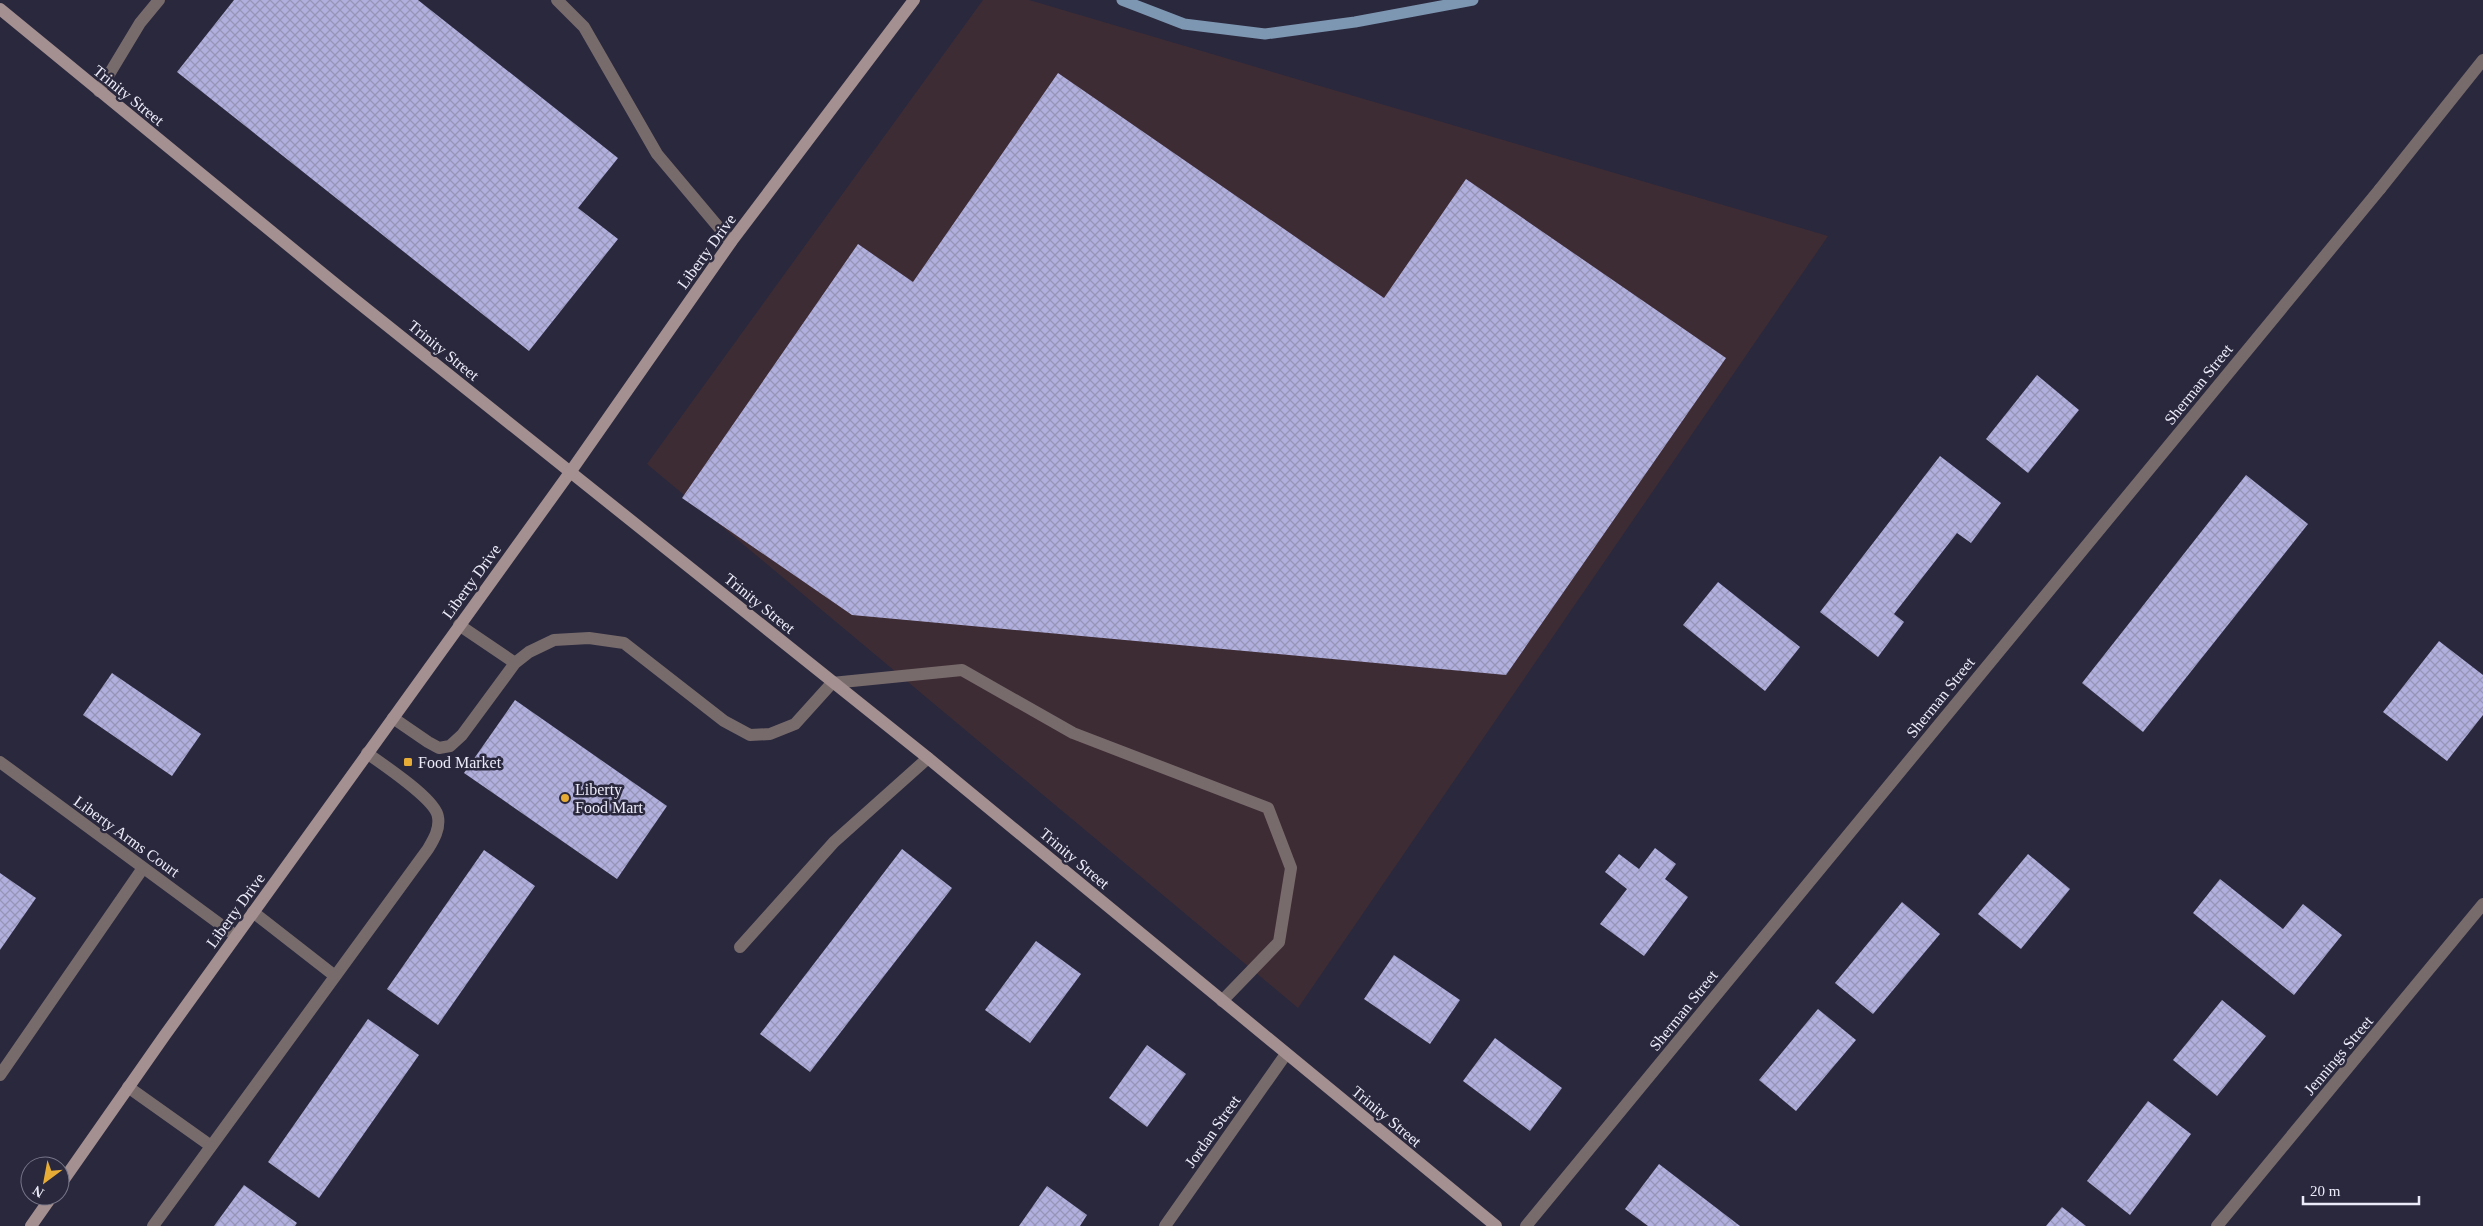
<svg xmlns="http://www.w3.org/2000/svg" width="2483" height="1226" font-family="'Times New Roman',serif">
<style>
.industrial{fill:#3e2c35}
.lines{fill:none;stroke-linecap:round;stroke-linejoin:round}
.stream{stroke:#7d96b1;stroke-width:11}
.building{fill:url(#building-cross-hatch)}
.lane{stroke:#786b6c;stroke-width:12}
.street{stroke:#786b6c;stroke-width:12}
.secondary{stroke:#a48f91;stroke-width:12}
.poi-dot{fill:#e6ac36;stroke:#2a283d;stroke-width:2}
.labels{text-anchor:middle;stroke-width:5;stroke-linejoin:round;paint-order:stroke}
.street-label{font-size:16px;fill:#ebeaf8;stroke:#2a283d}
.poi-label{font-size:16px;fill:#ebeaf8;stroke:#2a283d;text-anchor:start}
</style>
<defs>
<pattern id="building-cross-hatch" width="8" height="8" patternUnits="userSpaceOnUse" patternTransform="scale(1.25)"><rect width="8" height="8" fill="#b1afdd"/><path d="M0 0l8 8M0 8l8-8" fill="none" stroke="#9695b8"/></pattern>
</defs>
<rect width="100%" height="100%" fill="#2a283d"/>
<polygon class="industrial" points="983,0 1029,0 1828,236 1298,1008 647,464"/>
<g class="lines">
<polyline class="stream" points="1122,0 1184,24 1265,34 1355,22 1473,0"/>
</g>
<g class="building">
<polygon points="234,0 418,0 618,158 578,208 618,239 529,351 177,72"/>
<polygon points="1058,73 1384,298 1466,179 1726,358 1506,675 852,615 682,498 858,244 913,282"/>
<polygon points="2037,375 2079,410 2028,473 1986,439"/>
<polygon points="1940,456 2001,503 1971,543 1957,533 1894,614 1904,622 1878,657 1820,612"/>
<polygon points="2246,475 2308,524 2143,732 2082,683"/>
<polygon points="1718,582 1800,647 1765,691 1683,625"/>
<polygon points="2439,641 2483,675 2483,715 2447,761 2383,712"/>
<polygon points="112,673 201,734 172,776 83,715"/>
<polygon points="515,700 667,806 617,879 464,773"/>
<polygon points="1655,848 1676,864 1665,879 1688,897 1644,956 1600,924 1627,889 1605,872 1619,854 1639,869"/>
<polygon points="902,849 952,888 810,1072 760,1034"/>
<polygon points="484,850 535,886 438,1025 387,989"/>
<polygon points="2028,854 2070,889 2021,949 1978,914"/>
<polygon points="0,873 36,898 0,950"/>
<polygon points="2220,879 2283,929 2303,904 2342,935 2294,995 2193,913"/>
<polygon points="1902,902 1940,934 1873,1014 1835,983"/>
<polygon points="1036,941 1081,974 1030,1043 985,1010"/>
<polygon points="1394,955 1460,1000 1430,1044 1364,999"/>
<polygon points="2222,1000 2266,1036 2217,1096 2173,1060"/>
<polygon points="1818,1009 1856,1040 1796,1111 1759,1080"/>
<polygon points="368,1019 419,1055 319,1198 268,1162"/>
<polygon points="1495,1038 1562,1088 1530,1131 1463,1081"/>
<polygon points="1147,1045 1186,1074 1147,1127 1109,1098"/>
<polygon points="2148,1101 2191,1134 2130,1215 2087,1181"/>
<polygon points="1659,1164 1740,1226 1648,1226 1625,1209"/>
<polygon points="244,1185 297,1223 295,1226 214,1226"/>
<polygon points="1047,1186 1087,1215 1080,1226 1019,1226"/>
<polygon points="2062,1207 2086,1226 2046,1226"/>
</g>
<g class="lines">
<g class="lane">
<polyline points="557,0 584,27 657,154 731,242"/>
<polyline points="99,91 140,23 159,0"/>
<polyline points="2380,189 2483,60"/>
<polyline points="459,625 515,663"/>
<polyline points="393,718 428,742 439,748 450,746 462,735 515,663 529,652 554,640 589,638 624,643 724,721 750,735 770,734 795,724 832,683 962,670 1073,733 1268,808 1291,868 1279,942 1222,1001"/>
<polyline points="253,912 335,976"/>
<polyline points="740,947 834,842 928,758"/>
<polyline points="0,1075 143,868"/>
<polyline points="128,1087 211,1146"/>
<path d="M153,1226L428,849C434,839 440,829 438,817C436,799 383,765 367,753"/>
<polyline points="1165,1226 1286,1054"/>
</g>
<g class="street">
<polyline points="0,762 236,936"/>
<polyline points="1526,1226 2380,189"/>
<polyline points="2217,1226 2483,904"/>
</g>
<g class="secondary">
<polyline points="0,9 339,287 928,758 1496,1226"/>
<polyline points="60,1185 165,1035 571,471 731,242 914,0"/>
<polyline points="31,1226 52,1196"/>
</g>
</g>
<g class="poi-dot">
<rect x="403" y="757" width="10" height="10" rx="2.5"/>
<circle cx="565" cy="798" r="5"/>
</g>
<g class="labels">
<g class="street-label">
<text transform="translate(129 95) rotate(39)" y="6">Trinity Street</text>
<text transform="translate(706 251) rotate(-54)" y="6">Liberty Drive</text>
<text transform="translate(444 350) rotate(39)" y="6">Trinity Street</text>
<text transform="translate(2198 384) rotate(-51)" y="6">Sherman Street</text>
<text transform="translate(471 581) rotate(-54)" y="6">Liberty Drive</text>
<text transform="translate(760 603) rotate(39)" y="6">Trinity Street</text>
<text transform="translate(1940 697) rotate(-51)" y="6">Sherman Street</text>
<text transform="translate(127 836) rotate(36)" y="6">Liberty Arms Court</text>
<text transform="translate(1075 858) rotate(40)" y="6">Trinity Street</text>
<text transform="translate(235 910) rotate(-54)" y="6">Liberty Drive</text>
<text transform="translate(1683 1010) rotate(-51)" y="6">Sherman Street</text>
<text transform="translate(2338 1055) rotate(-50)" y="6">Jennings Street</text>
<text transform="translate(1387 1116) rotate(40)" y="6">Trinity Street</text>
<text transform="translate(1212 1131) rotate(-55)" y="6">Jordan Street</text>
</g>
<g class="poi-label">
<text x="418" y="768">Food Market</text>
<text x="575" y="795">Liberty<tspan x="575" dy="18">Food Mart</tspan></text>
</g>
</g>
<g transform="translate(45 1181) rotate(212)"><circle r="24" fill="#2a283d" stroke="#777688"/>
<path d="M0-4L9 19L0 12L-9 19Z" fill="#e6ac36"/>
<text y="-8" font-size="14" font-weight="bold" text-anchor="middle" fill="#ebeaf8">N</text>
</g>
<path d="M2303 1196v8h116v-8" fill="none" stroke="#ebeaf8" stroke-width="2.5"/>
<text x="2310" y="1196" font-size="15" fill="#ebeaf8" stroke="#2a283d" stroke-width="4" paint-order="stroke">20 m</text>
</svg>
